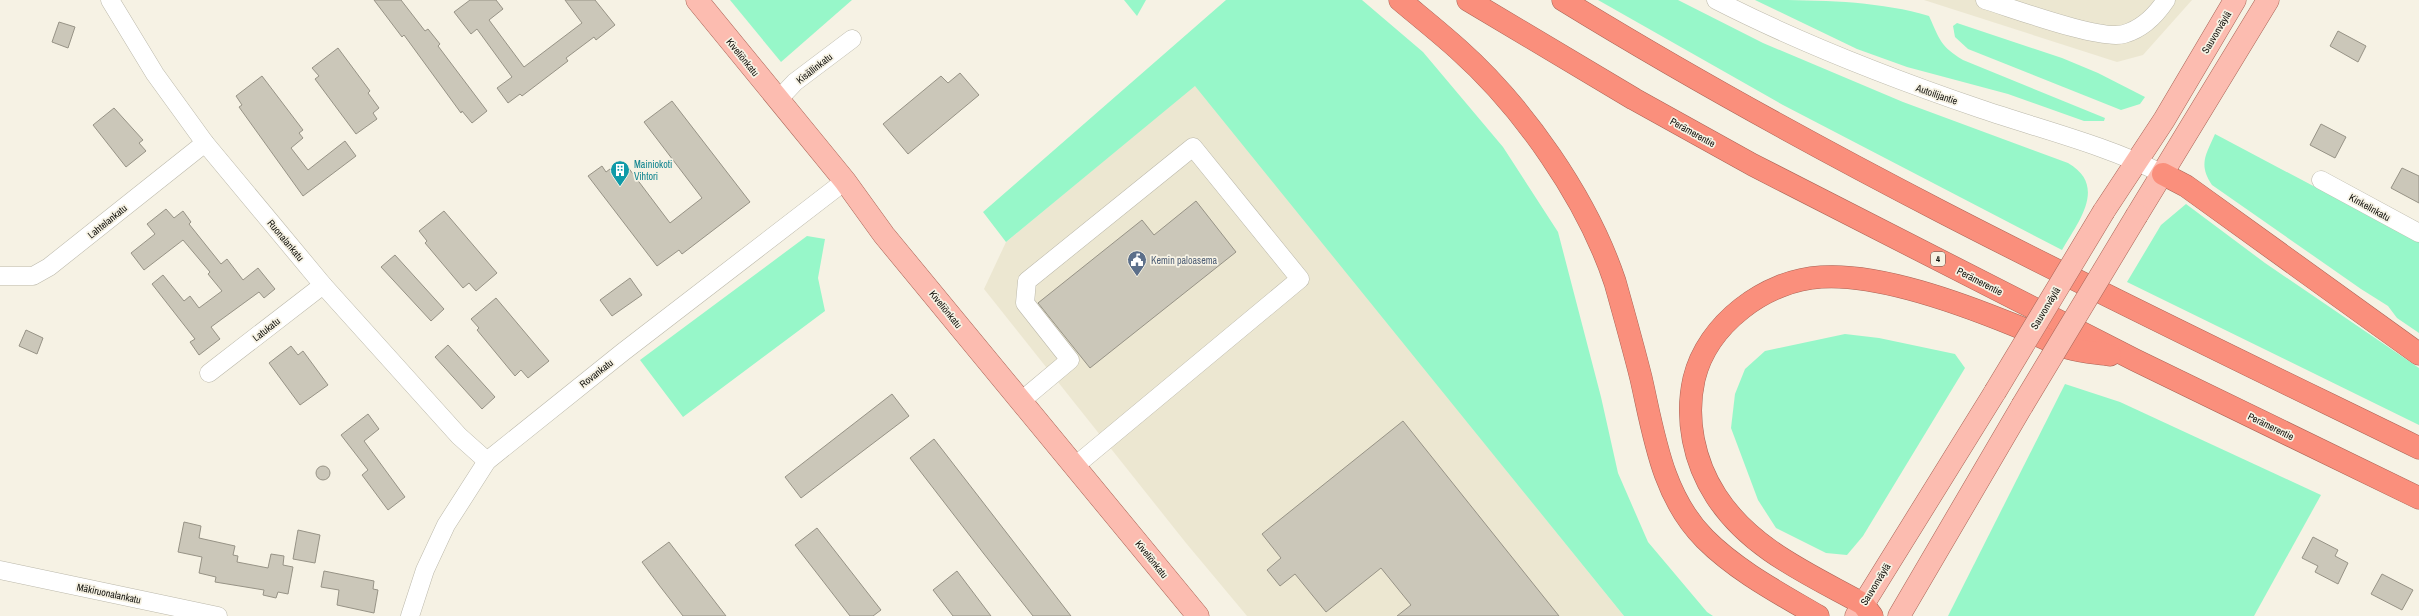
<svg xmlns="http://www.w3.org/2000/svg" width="2419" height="616" font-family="'Archivo Narrow',sans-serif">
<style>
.built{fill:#ece7d1}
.green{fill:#97f7c9}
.building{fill:#cbc7b9;stroke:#979386}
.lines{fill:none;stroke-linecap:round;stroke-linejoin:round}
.minor-casing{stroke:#bbb8aa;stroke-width:19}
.major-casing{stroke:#a96355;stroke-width:23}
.highway-casing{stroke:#a96355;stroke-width:23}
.minor{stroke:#fff;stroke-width:18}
.major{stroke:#fcbcb0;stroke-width:22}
.highway{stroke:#fa8f7c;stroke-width:22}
.major-bridge-casing{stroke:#a96355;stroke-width:23;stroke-linecap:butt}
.major-bridge{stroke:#fcbcb0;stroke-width:22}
.labels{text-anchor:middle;stroke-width:3.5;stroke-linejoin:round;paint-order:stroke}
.shield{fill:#f6f2e4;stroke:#56544d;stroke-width:1}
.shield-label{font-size:9px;font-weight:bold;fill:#12110c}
.street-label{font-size:10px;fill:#12110c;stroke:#f6f2e4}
.culture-label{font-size:10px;fill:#0d838f;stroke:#f6f2e4;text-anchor:start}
.service-label{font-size:10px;fill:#4e5e75;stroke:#f6f2e4;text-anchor:start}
</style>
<rect width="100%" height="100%" fill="#f6f2e4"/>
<g class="built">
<polygon points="1924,0 2192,0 2143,55 2117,62"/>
<polygon points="1195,85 1415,357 1624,616 1247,616 1186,543 984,289 1006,242"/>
</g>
<g class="green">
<polygon points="730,0 852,0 781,62"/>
<polygon points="1124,0 1146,0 1137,16"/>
<polygon points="1226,0 1362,0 1423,52 1503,147 1558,232 1601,397 1618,473 1648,542 1707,612 1713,616 1624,616 1195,86 1006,242 983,212"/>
<path d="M1598,0H1678L1763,43L1903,102L2068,163C2108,186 2078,222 2062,250L1783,105Z"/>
<path d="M1755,0C1812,0 1876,0 1929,16C1940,40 1940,46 1963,60L2105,118L2104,121H2084L2008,94L1907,67L1857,49Z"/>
<polygon points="1957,23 2062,58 2098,73 2145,97 2140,104 2121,110 1968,49 1955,37 1953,26"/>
<path d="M2215,134L2419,242V333L2397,318L2388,306L2361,289L2212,185C2198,164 2206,155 2215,134Z"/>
<polygon points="2186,204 2265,263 2419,368 2419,425 2127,282 2161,225"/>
<polygon points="807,236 825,239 818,278 825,311 683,417 640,360"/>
<polygon points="1845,334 1879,338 1955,354 1965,368 1863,536 1847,555 1826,553 1776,528 1758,500 1731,428 1735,394 1745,369 1765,351"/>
<polygon points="2065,384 2120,402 2321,495 2254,616 1948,616"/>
</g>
<g class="building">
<polygon points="374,0 401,0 425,31 428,29 440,44 438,46 487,111 472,123 462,111 461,113 404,35 402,37"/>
<polygon points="470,0 496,0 503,9 489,20 524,67 582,23 565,0 595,0 615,25 596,40 594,37 566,58 568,61 522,96 520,94 508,103 497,88 512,77 477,29 471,34 454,12"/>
<polygon points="59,22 75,27 68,48 52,42"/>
<polygon points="2338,31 2366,46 2358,62 2330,46"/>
<polygon points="338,48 370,91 368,93 379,108 373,113 377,119 356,134 315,79 319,76 312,68"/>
<polygon points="960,73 979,95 908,154 883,124 941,76 948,83"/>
<polygon points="262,76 303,130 299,133 303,138 291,148 308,170 345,141 356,156 303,196 239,107 242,105 236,96"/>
<polygon points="672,101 750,202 682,254 679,250 657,266 588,176 602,166 606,172 610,169 612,171 624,162 670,223 702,198 644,122"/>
<polygon points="114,108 143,140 139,143 146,151 126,167 93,125"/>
<polygon points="2321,124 2346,137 2335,158 2310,145"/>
<polygon points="2402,168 2419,176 2419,203 2391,188"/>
<polygon points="1196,201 1236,252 1090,368 1038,303 1142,220 1154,235"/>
<polygon points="166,209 174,218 183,211 191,222 189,224 221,264 227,259 243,280 258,268 275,289 264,298 259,292 211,327 220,339 199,355 190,342 195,339 152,284 163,275 184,301 190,296 199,308 222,291 208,274 210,272 183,240 144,270 131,253 155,234 147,224"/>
<polygon points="444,211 497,273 476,291 469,283 463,288 425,243 427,241 419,231"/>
<polygon points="395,255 444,309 431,321 381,267"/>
<polygon points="630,278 642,295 612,316 600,300"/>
<polygon points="496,298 549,361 528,378 521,370 515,376 477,330 479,328 471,319"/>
<polygon points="26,330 43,338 37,354 19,346"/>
<polygon points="448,345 495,397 482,409 435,357"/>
<polygon points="291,346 298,355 303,351 328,385 300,405 269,363"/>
<polygon points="892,394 909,416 801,498 785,477"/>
<polygon points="368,414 379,429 364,441 405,497 388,510 362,475 368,470 341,435"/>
<polygon points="1403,421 1559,616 1397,616 1411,605 1381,568 1326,612 1295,574 1280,586 1267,570 1281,558 1262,534"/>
<polygon points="934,439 1023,554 1071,616 1033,616 984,554 910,458"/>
<circle cx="323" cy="473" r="7"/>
<polygon points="184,522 201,526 199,538 235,546 233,555 238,556 237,562 268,568 271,554 284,556 283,565 293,567 288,594 278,592 276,598 263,595 264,590 215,582 216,577 199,573 202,557 178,552"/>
<polygon points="817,528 881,610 873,616 850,616 795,545"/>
<polygon points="298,530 320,535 315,563 293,559"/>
<polygon points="2313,537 2338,550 2335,556 2348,563 2338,584 2315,572 2318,566 2302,558"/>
<polygon points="669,542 726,616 683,616 659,585 642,562"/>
<polygon points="324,571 374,581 373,589 378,590 374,613 337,605 339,590 321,587"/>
<polygon points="957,571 991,616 953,616 933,590"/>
<polygon points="2382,574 2413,590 2402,610 2371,594"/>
</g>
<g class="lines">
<defs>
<g id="minor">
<polyline points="110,0 155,74 205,143 323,285 459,436 487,461"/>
<path d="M1716,0C1802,44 1890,78 1981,109C2043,130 2105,145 2163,174"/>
<path d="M1985,0C2012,8 2100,41 2124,34C2142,29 2156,15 2166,0"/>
<polyline points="778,100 795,82 852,39"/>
<polyline points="2321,180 2419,233"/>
<polyline points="0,276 33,276 49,267 205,143"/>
<polyline points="209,373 323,285"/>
<polyline points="1021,401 1070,360 1025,303 1027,281 1193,147 1300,279 1075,466"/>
<polyline points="0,570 218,616"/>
<polyline points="410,616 425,570 446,525 487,461 623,352 845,181"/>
</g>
<g id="major">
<polyline points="697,0 845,181 884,235 1198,616"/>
<polyline points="2104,211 2164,120 2235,0"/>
<polyline points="2137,215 2268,0"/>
<polyline points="1856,616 1995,392"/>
<polyline points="1899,616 2022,406"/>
</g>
<g id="highway">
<path d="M1400,0C1419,16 1439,32 1458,49C1523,107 1587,198 1615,282C1624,314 1633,346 1641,378C1654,435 1662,496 1705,539C1737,571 1779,593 1818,616"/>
<polyline points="1468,0 1634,99 1753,165 2135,360 2419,498"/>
<path d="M1563,0C1838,169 2130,307 2419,448"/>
<polyline points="2163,174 2186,186 2419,354"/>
<path d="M1872,616L1863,604C1809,574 1750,549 1716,496C1694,462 1685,419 1694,379C1707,324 1766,280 1821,277C1879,273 1960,303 2014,325C2032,332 2050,342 2068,348C2081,352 2097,353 2110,355"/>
</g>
</defs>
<use href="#minor" class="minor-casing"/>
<use href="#major" class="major-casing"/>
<use href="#highway" class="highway-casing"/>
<use href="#minor" class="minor"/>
<use href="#major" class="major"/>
<use href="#highway" class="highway"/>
<defs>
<g id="major-bridge">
<polyline points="1995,392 2104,211"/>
<polyline points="2022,406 2137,215"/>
</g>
</defs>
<use href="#major-bridge" class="major-bridge-casing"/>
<use href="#major-bridge" class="major-bridge"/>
</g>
<defs>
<symbol id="building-pin" viewBox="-11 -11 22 30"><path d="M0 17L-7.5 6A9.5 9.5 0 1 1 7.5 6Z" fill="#0f9aa8" stroke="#f6f2e4"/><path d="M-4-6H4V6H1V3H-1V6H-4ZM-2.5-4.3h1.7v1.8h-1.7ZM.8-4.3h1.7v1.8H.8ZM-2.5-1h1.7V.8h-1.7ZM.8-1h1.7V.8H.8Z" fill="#fff"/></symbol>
<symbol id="civic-pin" viewBox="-11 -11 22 30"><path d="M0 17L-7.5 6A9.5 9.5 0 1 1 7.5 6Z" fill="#5c6f8a" stroke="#f6f2e4"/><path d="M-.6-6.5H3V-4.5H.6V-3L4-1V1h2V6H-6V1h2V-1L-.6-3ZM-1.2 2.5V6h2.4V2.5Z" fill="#fff"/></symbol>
</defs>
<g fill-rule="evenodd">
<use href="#building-pin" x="609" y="159" width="22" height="30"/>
<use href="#civic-pin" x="1126" y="249" width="22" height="30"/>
</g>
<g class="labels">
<rect class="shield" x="1931" y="252" width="14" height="14" rx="3"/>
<g class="shield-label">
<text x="1938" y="262">4</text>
</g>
<g class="street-label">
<text transform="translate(2216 32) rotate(-59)" y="4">Sauvonväylä</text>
<text transform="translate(743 57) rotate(51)" y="4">Kiveliönkatu</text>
<text transform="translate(814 68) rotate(-38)" y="4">Kisällinkatu</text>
<text transform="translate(1937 94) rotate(19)" y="4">Autoilijantie</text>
<text transform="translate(1693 132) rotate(29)" y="4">Perämerentie</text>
<text transform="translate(2370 207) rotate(29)" y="4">Kinkelinkatu</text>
<text transform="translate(107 221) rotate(-39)" y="4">Lahtelankatu</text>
<text transform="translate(286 240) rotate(50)" y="4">Ruonalankatu</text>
<text transform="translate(1980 281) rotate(27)" y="4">Perämerentie</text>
<text transform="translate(2045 308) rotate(-59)" y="4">Sauvonväylä</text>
<text transform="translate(946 309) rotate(51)" y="4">Kiveliönkatu</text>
<text transform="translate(266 329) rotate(-38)" y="4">Latukatu</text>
<text transform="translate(596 373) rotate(-38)" y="4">Rovankatu</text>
<text transform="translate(2271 426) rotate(26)" y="4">Perämerentie</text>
<text transform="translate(1152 559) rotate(51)" y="4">Kiveliönkatu</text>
<text transform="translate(1875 584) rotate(-58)" y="4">Sauvonväylä</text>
<text transform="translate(109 593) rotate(12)" y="4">Mäkiruonalankatu</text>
</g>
<g class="culture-label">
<text x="634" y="168">Mainiokoti<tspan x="634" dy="12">Vihtori</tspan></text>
</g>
<g class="service-label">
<text x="1151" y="264">Kemin paloasema</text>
</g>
</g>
</svg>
